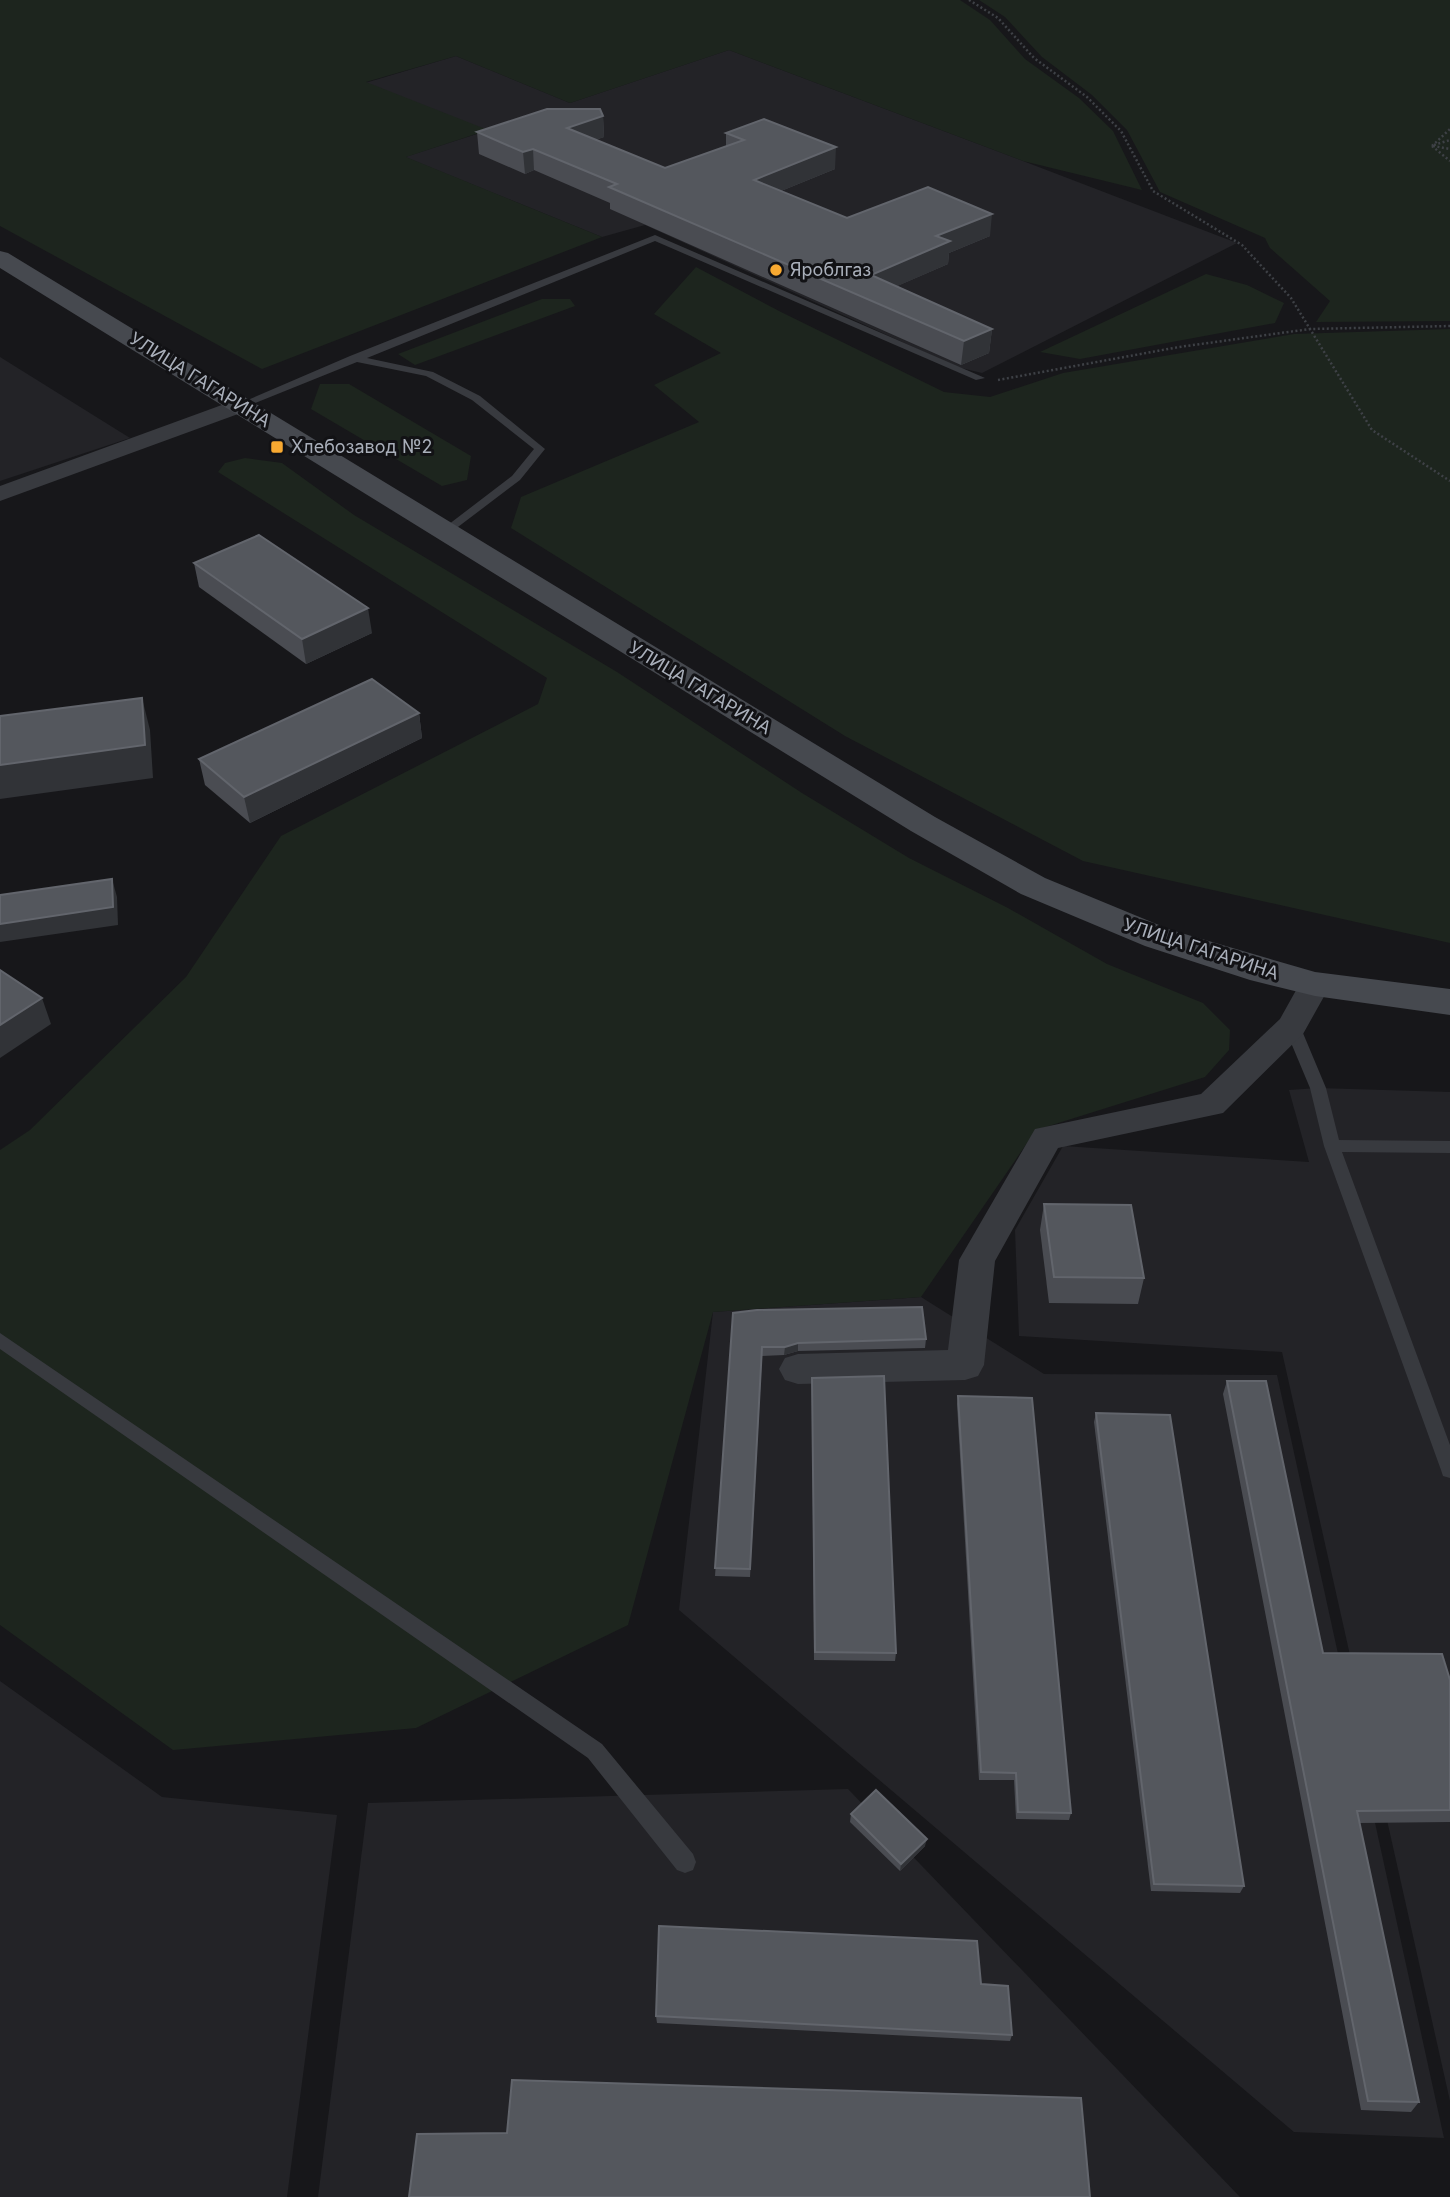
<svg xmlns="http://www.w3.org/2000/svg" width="1450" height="2197" font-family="Inter,sans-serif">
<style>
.built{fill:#232327}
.green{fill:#1d251e}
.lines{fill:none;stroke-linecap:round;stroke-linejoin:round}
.path{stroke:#3e4146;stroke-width:2.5;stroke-dasharray:2 2.5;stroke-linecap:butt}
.lane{fill:#383a3f;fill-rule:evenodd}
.street{fill:#383a3f;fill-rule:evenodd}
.secondary{fill:#46494f;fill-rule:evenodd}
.wall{fill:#4a4c52}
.shaded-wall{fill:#313337}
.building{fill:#54575d;stroke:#62656c;stroke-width:2}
.poi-dot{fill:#f8a931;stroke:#121215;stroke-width:2.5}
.labels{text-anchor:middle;stroke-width:6;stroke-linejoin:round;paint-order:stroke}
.far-poi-label{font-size:18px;fill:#a9afba;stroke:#121215;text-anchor:start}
.far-street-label{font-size:18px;fill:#a9afba;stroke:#121215}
</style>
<rect width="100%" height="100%" fill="#17171a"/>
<g class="built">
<polygon points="729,50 1023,161 1237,243 982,373 957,367 645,225 602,237 405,157 486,131 365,83 456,56 570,103"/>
<polygon points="0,357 130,438 0,481"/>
<polygon points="1318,1088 1450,1092 1450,2101 1282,1352 1019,1336 1015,1230 1063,1146 1309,1162 1289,1090"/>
<polygon points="921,1297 1044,1374 1277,1375 1444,2138 1294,2132 679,1610 713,1312"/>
<polygon points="0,1681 162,1797 337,1815 287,2197 0,2197"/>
<polygon points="848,1789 1240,2197 318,2197 368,1803"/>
</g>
<g class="green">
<polygon points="0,0 960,0 990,20 1025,59 1079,98 1113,131 1142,190 1023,161 729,50 570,103 456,56 366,82 488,130 406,157 602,237 262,369 0,226"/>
<polygon points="979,0 1450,0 1450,321 1316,322 1330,301 1270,248 1265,238 1160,192 1127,130 1092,95 1042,57 1005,17"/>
<polygon points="696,267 781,312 944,392 990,397 1063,373 1294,334 1450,329 1450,943 1083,861 845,736 511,528 521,497 699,422 654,385 721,353 654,314"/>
<polygon points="1206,274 1247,285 1284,303 1275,323 1080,359 1040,352"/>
<polygon points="542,299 570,299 575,306 415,365 398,354"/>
<polygon points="320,384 349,384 471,456 467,480 442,486 311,409"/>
<polygon points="245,458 282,463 354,515 617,672 802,793 909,858 1008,908 1107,964 1203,1003 1230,1030 1229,1050 1205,1077 1036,1130 921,1297 713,1312 628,1625 416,1728 173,1750 0,1625 0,1150 30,1130 186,977 281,836 538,704 547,678 218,472 225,463"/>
</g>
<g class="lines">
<g class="path">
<polyline points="969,0 998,18 1034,58 1087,97 1121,131 1153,191 1242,245 1291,298 1372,430 1450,481"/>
<polyline points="1434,145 1450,140"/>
<polyline points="1432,146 1450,129"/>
<polyline points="1432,146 1450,161"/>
<polyline points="1433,146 1450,149"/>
<polyline points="998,380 1179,347 1310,329 1450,326"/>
</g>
<g class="lane">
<polygon points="655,235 985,378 976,380 655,241 367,358 433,372 480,396 545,449 520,480 450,533 440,531 512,476 534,449 472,400 426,376 357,362 245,407 236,405 350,356"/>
<polygon points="1292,1021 1300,1026 1326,1088 1339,1140 1450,1141 1450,1153 1342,1152 1450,1445 1450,1478 1443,1476 1441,1470 1324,1146 1310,1088 1284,1026"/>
<polygon points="0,1333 602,1744 693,1854 696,1862 693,1870 685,1873 677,1870 588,1758 0,1349"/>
</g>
<g class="street">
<polygon points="241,398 249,400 252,405 249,410 0,501 0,486"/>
<polygon points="1315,973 1326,976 1331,984 1303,1034 1223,1113 1058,1148 995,1261 984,1365 978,1376 965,1380 798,1384 785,1380 779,1369 785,1358 798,1354 948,1350 959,1260 1035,1129 1201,1094 1280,1019 1304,976"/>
</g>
<polygon class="secondary" points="0,251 8,253 935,817 1045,878 1171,930 1315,972 1450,989 1450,1015 1315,996 1250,980 1145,946 1021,894 911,831 0,268"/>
</g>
<g class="wall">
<polygon points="603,116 604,137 595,140 665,168 726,147 726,133 835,169 781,191 847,218 990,236 949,253 948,264 897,286 992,329 989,353 961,365 610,209 610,203 534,170 525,174 479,154 477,132"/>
<polygon points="194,563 372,633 306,664 199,587"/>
<polygon points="419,713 422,738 250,823 205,785 199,759"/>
<polygon points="1044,1204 1144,1278 1138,1304 1049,1303 1040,1230"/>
<polygon points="733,1313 926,1339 925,1348 798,1351 784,1355 762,1356 750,1577 715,1576"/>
<polygon points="812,1378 896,1653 895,1661 814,1660"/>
<polygon points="1227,1381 1323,1653 1450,1680 1450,1822 1359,1823 1419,2102 1411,2112 1361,2110 1223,1394"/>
<polygon points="958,1396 1071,1813 1069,1820 1016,1819 1014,1780 979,1780 957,1404"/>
<polygon points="1096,1413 1244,1886 1240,1893 1151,1891 1094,1422"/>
<polygon points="851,1814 925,1846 900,1871 850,1822"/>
<polygon points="981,1984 1012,2035 1010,2041 657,2023 656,2016"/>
</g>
<g class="shaded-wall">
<polygon points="603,116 604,137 568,149 567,128"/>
<polygon points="836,147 835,169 754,202 754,180"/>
<polygon points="533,149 534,170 525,174 523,152"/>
<polygon points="992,214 990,236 949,253 948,264 870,298 871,275 936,236"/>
<polygon points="992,329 989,353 961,365 964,341"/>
<polygon points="368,608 372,633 306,664 302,639"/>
<polygon points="142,698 150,730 153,778 0,799 0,765"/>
<polygon points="419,713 422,738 250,823 244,797"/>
<polygon points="112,879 117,897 118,925 0,942 0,924"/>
<polygon points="42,998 51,1024 0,1058 0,1025"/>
<polygon points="798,1343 798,1351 784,1355 785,1347"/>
<polygon points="927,1839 925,1846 900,1871 901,1864"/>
</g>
<g class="building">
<polygon points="547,109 600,109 603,116 567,128 665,168 744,140 726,133 764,119 836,147 754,180 847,218 928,187 992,214 936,236 950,241 871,275 992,329 964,341 609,187 617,184 533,149 523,152 477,132"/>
<polygon points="259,535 368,608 302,639 194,563"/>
<polygon points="372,679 419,713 244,797 199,759"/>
<polygon points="142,698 145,745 0,765 0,716"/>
<polygon points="112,879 113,907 0,924 0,895"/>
<polygon points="0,970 42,998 0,1025"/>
<polygon points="1044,1204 1131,1205 1144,1278 1054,1277"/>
<polygon points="922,1307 926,1339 798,1343 785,1347 762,1347 750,1569 715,1568 733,1313 757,1310"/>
<polygon points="884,1376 896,1653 815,1652 812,1378"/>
<polygon points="1227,1381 1266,1381 1323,1653 1442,1654 1450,1680 1450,1810 1357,1811 1419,2102 1368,2101"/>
<polygon points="958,1396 1032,1398 1071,1813 1018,1812 1016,1773 981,1772"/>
<polygon points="1096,1413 1170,1415 1244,1886 1154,1884"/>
<polygon points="876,1790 927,1839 901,1864 851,1814"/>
<polygon points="659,1926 977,1941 981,1984 1008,1986 1012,2035 656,2016"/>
<polygon points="512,2080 1081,2098 1090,2197 409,2197 417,2134 507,2133"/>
</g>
<g class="poi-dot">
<circle cx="776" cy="270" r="7"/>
<rect x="270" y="440" width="14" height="14" rx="3.5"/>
</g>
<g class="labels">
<g class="far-poi-label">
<text x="790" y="276">Яроблгаз</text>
<text x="291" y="453">Хлебозавод №2</text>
</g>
<g class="far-street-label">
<text transform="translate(200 380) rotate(32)" y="6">УЛИЦА ГАГАРИНА</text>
<text transform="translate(700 688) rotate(31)" y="6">УЛИЦА ГАГАРИНА</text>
<text transform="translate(1201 949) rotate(18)" y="6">УЛИЦА ГАГАРИНА</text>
</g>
</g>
</svg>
